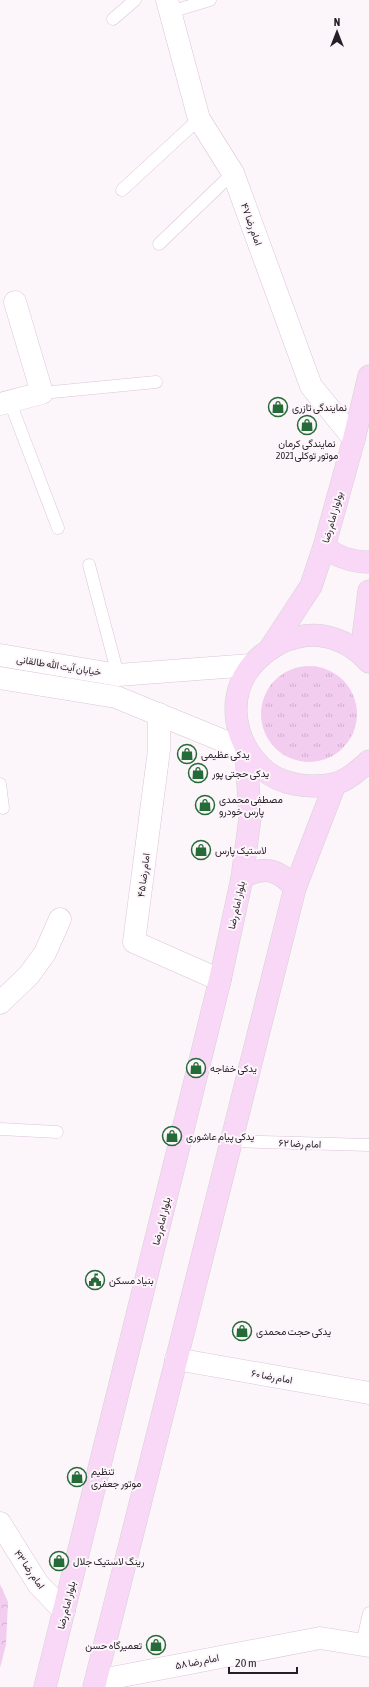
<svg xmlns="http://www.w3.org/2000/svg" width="369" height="1687" font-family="'Asap Condensed',Vazirmatn,sans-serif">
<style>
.grass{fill:url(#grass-tufts)}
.park{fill:url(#park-crowns)}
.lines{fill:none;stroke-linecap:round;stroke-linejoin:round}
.service-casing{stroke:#ddc3da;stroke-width:13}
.minor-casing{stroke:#ddc3da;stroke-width:23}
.secondary-casing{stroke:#ddc3da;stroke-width:23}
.primary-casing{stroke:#d4d2d4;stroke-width:23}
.service{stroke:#fff;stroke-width:12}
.minor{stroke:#fff;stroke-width:22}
.secondary{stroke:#fff;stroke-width:22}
.primary{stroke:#f9d7f6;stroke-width:22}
.labels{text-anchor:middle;stroke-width:4;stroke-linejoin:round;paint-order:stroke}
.street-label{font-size:10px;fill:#281e27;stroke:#fcf6fb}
.poi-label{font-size:10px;fill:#281e27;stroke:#fcf6fb;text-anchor:start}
</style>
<defs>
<pattern id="grass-tufts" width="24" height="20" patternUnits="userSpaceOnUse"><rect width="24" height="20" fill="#f3cdef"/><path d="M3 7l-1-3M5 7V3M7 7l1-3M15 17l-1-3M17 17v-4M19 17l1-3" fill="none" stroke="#d0b0cd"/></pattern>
<pattern id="park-crowns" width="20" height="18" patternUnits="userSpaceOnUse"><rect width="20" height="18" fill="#f3cdef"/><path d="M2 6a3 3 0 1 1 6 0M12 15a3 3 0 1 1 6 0" fill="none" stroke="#d0b0cd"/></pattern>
</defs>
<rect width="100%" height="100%" fill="#fcf6fb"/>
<circle class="grass" cx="309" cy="714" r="48"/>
<polygon class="park" points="0,1584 8,1602 6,1645 0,1668"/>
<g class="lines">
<defs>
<g id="service">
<polyline points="170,12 210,0"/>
<polyline points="113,19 135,0"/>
<polyline points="122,190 199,119"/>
<polyline points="159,244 233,173"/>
<polyline points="42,393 156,382"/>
<polyline points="10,402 58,528"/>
<polyline points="89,565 118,675"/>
<polyline points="0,784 3,808"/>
<polyline points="0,1129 57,1132"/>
<polyline points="231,1141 369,1145"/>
<polyline points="362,1644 369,1613"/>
</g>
<g id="minor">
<polyline points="167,0 199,119 233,173 311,386 354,439"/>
<polyline points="0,404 42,393 15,302"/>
<polyline points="159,714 159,750 134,942 220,980"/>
<polyline points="0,1003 29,975 45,953 60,919"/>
<polyline points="176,1359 369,1393"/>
<polyline points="0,1523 38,1584 64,1611"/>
<polyline points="96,1681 320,1638 369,1646"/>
</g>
<g id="secondary">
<polyline points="0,655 118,675 251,665"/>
<polyline points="0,678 116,697 246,750"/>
</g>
<g id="primary">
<path d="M324,547C338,557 351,562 369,562"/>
<polyline points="271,647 311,586 324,547 354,439 369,376"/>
<polyline points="361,653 369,591"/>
<path d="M369,662C351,642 325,631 298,637C282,640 271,647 259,658C225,689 231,738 262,768C279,785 311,789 334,784C348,780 359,770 369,761"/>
<path d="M242,878C263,865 279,869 295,888"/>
<polyline points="45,1687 220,980 242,878 250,818 246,750"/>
<polyline points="94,1687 295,888 335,784"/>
</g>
</defs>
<use href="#service" class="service-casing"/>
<use href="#minor" class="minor-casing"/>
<use href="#secondary" class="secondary-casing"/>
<use href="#primary" class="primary-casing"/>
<use href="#service" class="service"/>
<use href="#minor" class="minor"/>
<use href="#secondary" class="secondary"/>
<use href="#primary" class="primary"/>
</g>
<defs>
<symbol id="shop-ring" viewBox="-11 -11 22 22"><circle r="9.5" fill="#fcf6fb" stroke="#256b37" stroke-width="1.5"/><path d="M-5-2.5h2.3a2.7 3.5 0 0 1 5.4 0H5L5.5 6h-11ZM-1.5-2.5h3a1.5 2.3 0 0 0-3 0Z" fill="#256b37"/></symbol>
<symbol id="civic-ring" viewBox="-11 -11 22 22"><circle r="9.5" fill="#fcf6fb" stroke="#256b37" stroke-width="1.5"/><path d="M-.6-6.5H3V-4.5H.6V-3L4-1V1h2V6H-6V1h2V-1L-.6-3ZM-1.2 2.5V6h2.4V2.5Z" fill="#256b37"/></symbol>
</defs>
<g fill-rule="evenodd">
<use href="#shop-ring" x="267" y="396" width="22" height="22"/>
<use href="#shop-ring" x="296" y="414" width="22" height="22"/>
<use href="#shop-ring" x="176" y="743" width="22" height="22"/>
<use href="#shop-ring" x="187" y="762" width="22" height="22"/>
<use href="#shop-ring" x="194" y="794" width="22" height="22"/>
<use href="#shop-ring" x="190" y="839" width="22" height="22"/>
<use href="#shop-ring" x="185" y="1057" width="22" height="22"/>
<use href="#shop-ring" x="161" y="1125" width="22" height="22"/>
<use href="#civic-ring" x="84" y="1269" width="22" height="22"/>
<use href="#shop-ring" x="231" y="1320" width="22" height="22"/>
<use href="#shop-ring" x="66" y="1466" width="22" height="22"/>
<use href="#shop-ring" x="48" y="1550" width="22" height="22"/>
<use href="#shop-ring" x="145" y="1634" width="22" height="22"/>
</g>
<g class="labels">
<g class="street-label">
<text transform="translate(252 224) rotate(70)" y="4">امام رضا ۴۷</text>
<text transform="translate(332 517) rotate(-74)" y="4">بولوار امام رضا</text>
<text transform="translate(59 665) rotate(9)" y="4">خیابان آیت الله طالقانی</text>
<text transform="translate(143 875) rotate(-83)" y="4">امام رضا ۴۵</text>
<text transform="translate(236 905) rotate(-78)" y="4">بلوار امام رضا</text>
<text transform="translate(300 1143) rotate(2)" y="4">امام رضا ۶۲</text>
<text transform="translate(161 1221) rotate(-76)" y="4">بلوار امام رضا</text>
<text transform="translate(272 1376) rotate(10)" y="4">امام رضا ۶۰</text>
<text transform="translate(30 1569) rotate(55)" y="4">امام رضا ۴۳</text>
<text transform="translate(66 1605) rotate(-76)" y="4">بلوار امام رضا</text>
<text transform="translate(197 1661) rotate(-11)" y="4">امام رضا ۵۸</text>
</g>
<g class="poi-label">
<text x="292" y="411">نمایندگی تازری</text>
<text x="307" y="447" text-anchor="middle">نمایندگی کرمان<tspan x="307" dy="12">موتور توکلی2021</tspan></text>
<text x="201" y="758">یدکی عظیمی</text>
<text x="212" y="777">یدکی حجتی پور</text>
<text x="219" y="803">مصطفی محمدی<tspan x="219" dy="12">پارس خودرو</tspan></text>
<text x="215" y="854">لاستیک پارس</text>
<text x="210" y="1072">یدکی خفاجه</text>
<text x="186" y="1140">یدکی پیام عاشوری</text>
<text x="109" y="1284">بنیاد مسکن</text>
<text x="256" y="1335">یدکی حجت محمدی</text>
<text x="91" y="1475">تنظیم<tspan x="91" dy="12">موتور جعفری</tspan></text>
<text x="73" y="1565">رینگ لاستیک جلال</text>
<text x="142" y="1649" text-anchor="end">تعمیرگاه حسن</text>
</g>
</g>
<g transform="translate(337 32)" stroke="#fcf6fb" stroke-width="3" paint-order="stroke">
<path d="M0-3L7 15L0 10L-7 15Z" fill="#281e27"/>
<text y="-6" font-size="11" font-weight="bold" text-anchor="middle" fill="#281e27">N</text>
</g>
<path d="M229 1667v6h68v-6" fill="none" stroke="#281e27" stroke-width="2"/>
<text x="235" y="1667" font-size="12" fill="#281e27" stroke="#fcf6fb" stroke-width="3" paint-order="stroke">20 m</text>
</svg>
